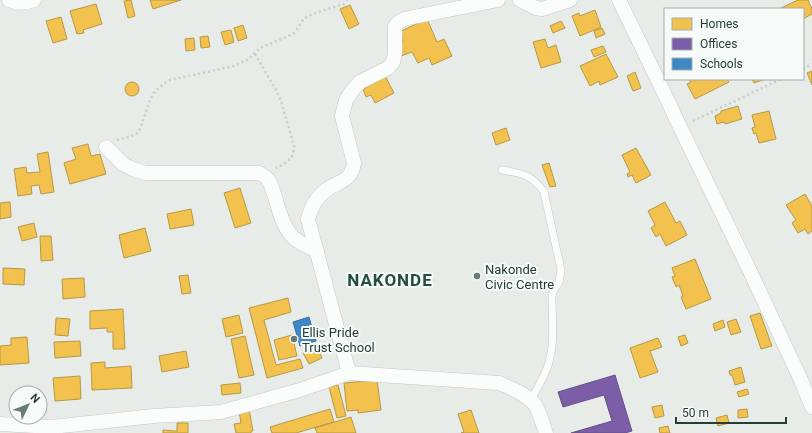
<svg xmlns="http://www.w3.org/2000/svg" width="812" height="433" font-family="Roboto,sans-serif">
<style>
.homes{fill:#f2c14e;stroke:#b59947}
.offices{fill:#7b5ea7;stroke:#625485}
.schools{fill:#3f88c5;stroke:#38729a}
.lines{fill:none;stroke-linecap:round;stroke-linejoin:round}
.lane-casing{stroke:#c4c9c6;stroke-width:8}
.street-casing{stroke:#c4c9c6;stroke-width:15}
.path{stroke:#c7cdcb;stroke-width:2.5;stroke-dasharray:2 3;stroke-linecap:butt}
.lane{stroke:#fbfcfc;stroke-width:7}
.street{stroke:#fbfcfc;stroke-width:14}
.poi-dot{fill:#6a7a75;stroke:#f6faf8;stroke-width:1.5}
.labels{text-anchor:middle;stroke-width:4;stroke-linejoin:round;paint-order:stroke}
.poi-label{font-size:13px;fill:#263d36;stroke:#f6faf8;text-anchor:start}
.district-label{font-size:17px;font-weight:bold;letter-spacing:1px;fill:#244d42;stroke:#f6faf8}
</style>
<rect width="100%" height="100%" fill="#e7ece9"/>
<g class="homes">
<polygon points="131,0 135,16 128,18 124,1"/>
<polygon points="150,0 181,0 153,9"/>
<polygon points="798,0 808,0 812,9 812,14 803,19 803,9 782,9 781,8"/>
<polygon points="96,4 102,24 83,30 84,33 77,34 70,11"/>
<polygon points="350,5 359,24 349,29 340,9"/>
<polygon points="595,10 601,27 580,36 572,16 579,13 580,16"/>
<polygon points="61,17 67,39 53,43 46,21"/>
<polygon points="427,19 437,42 444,39 452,56 432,65 429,58 418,63 412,52 401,56 395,44 403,41 399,32"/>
<polygon points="561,21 565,28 553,33 550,26"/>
<polygon points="243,25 247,38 238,41 234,28"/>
<polygon points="602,28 605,34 596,38 594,31"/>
<polygon points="231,30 234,42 225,45 221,32"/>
<polygon points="208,36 210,47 201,48 200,37"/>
<polygon points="194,38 195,50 186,51 185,39"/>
<polygon points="545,39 548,48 556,45 561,62 541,68 533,42"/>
<polygon points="603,46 606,52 594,57 591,50"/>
<polygon points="606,54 618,77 600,85 599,81 590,86 580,66"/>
<polygon points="812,71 812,85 807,73"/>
<polygon points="383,72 394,93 375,103 371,95 366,97 363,89 367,87 364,81"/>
<polygon points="635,72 641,88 633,91 627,76"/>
<polygon points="689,79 727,79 729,82 695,99 687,84 691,82"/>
<polygon points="752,79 765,79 754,83"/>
<circle cx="132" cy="89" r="7"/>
<polygon points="738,106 742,119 725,124 724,122 717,124 715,116 721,113 721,111"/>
<polygon points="769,111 776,139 759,143 756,133 754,134 752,128 755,127 752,115"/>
<polygon points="506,128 510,140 496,145 492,133"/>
<polygon points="88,144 91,156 100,154 106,174 70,184 64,163 76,159 72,148"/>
<polygon points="636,148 651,175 636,183 632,175 628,177 627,174 630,172 622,155"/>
<polygon points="48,152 54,192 41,194 39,185 31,186 32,194 18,196 14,169 26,167 27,173 40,172 37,154"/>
<polygon points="549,163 556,186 550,187 542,165"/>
<polygon points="240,188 251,223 235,228 224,193"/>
<polygon points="805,194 812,206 812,231 808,234 805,229 798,233 792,223 796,220 786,205"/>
<polygon points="10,202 11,217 0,219 0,203"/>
<polygon points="665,202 676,223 680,221 687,235 666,246 660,234 656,237 651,228 655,225 648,211"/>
<polygon points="191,209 194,225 170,229 167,214"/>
<polygon points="34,223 37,237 22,241 18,227"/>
<polygon points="145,228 151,251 124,258 119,235"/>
<polygon points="40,236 51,236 53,260 41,261"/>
<polygon points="695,259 711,299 686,309 681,297 683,296 679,285 676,287 672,277 675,276 672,268"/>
<polygon points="3,268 25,269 24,285 3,284"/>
<polygon points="188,275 191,293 182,294 179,276"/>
<polygon points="84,278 85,297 63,299 62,279"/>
<polygon points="288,298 291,312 264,320 276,365 300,359 303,368 267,378 249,308"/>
<polygon points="123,309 125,349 113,349 113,332 107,332 107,328 90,329 90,311"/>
<polygon points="760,313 772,346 761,349 750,316"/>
<polygon points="239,315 243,333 226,337 222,319"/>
<polygon points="56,318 70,319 68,336 55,335"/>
<polygon points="736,319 741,332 731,335 727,322"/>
<polygon points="723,320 725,327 715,331 713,324"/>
<polygon points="292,335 297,356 279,360 274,340"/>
<polygon points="685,335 688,343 681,346 678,337"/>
<polygon points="245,336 254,375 239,378 231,339"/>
<polygon points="27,337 29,363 0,365 0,346 11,345 11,338"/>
<polygon points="658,338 662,347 650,351 658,372 640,378 630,348"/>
<polygon points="80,341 81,356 55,358 54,342"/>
<polygon points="317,346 322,358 309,364 303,353"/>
<polygon points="186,351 189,367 162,372 159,356"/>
<polygon points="105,362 105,368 131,366 132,388 92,390 91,363"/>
<polygon points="741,367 745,382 735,385 732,375 730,375 729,371"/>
<polygon points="80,376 81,399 55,401 53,378"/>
<polygon points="377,380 381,410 358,413 358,410 347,411 344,383"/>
<polygon points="240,383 241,393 222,395 221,385"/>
<polygon points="338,385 346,416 337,418 329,387"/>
<polygon points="747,389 749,394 739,397 737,392"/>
<polygon points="662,405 664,416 655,418 652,407"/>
<polygon points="249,409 253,431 251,431 251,433 236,433 234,424 241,423 239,411"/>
<polygon points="330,409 334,422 296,433 272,433 270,427"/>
<polygon points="747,409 748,417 738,418 738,410"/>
<polygon points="471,410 479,433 461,433 464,432 458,414"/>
<polygon points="727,415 729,423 718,426 716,418"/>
<polygon points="351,417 356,433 317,433 315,428"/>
<polygon points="177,423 188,423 188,433 163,433 163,430 177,431"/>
<polygon points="668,426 670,433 660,433 659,428"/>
</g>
<polygon class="offices" points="615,375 632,431 625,433 571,433 612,421 604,395 563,407 558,392"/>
<polygon class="schools" points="309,317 316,341 300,346 293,322"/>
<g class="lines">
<defs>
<path id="lane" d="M502,170C522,173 532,175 544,192L561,270L559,283L554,289L552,296C552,321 556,350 545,373C541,383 535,392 530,401"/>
<g id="street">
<path d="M9,0C18,4 25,4 34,0"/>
<polyline points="520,0 536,8 542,9 570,0"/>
<polyline points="619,0 666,97 680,127 748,267 801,380 812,407"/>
<path d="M106,147L123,164L133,169L145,173H259C263,175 267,177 269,181C277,197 278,216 288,231C294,241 307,246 317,251"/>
<path d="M349,373L308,219C311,206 318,195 329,188C342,180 351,181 354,163L342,116L346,100L352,91L360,82L388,68L393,62L395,53V26L399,22L404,19L498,0"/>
<path d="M0,424L52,427L154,416L221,412L300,390L349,373L499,383C511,388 528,395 536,406C540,414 543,425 546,433"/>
</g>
</defs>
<use href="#lane" class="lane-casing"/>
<use href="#street" class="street-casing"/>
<g class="path">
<path d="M255,54L276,90L281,101L294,146C294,160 287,162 276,168"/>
<polyline points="803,69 812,64"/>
<polyline points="693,121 781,79"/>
<path d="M117,140L135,135L138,133C149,111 145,93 170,80L234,66L249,59L260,48L293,34C298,30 300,23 304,19C312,12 333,8 344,4L347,0"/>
</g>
<use href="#lane" class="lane"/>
<use href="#street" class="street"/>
</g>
<g class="poi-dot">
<circle cx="477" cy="276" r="4"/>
<circle cx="294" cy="339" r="4"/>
</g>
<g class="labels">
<g class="poi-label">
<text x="485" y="274">Nakonde<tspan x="485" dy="15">Civic Centre</tspan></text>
<text x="302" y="337">Ellis Pride<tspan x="302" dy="15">Trust School</tspan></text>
</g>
<g class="district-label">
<text x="390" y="286">NAKONDE</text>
</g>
</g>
<rect x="664" y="8" width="140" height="72" fill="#f6faf8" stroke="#a3aeaa"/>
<rect x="672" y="18" width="20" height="12" fill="#f2c14e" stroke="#a3aeaa"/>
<text x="700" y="28" font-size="12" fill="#263d36">Homes</text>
<rect x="672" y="38" width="20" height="12" fill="#7b5ea7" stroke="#a3aeaa"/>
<text x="700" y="48" font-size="12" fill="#263d36">Offices</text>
<rect x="672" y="58" width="20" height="12" fill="#3f88c5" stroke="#a3aeaa"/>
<text x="700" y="68" font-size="12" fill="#263d36">Schools</text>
<g transform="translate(28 405) rotate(47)"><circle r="19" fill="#f6faf8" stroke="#a3aeaa"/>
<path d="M0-3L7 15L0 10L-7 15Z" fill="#6a7a75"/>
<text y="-6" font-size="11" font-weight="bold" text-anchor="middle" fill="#263d36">N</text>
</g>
<path d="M676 417v6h110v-6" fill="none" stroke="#263d36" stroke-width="2"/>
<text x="682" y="417" font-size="12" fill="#263d36" stroke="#f6faf8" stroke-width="3" paint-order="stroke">50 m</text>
</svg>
